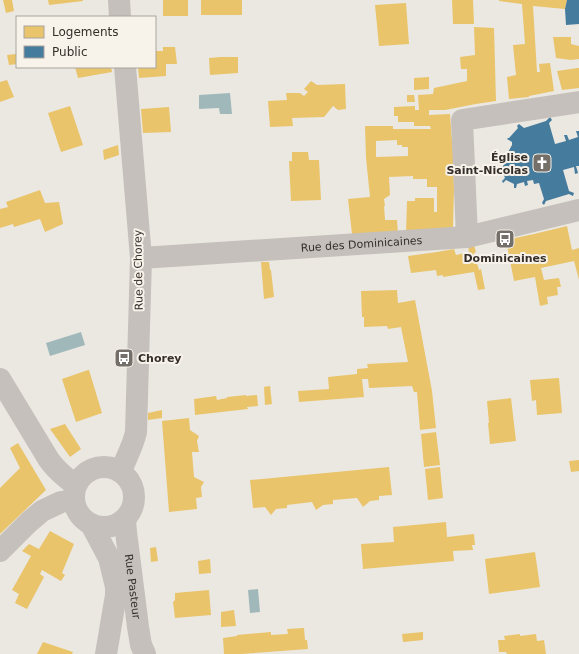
<svg xmlns="http://www.w3.org/2000/svg" width="579" height="654" font-family="'DejaVu Sans',sans-serif">
<style>
.water{fill:#a1b8ba}
.homes{fill:#e9c46a;fill-rule:evenodd}
.public{fill:#457b9d}
.lines{fill:none;stroke-linecap:round;stroke-linejoin:round}
.minor{stroke:#c5c0bb;stroke-width:22}
.labels{text-anchor:middle;stroke-width:4;stroke-linejoin:round;paint-order:stroke}
.poi-label{font-size:11px;font-weight:bold;fill:#352e2a;stroke:#f8f3ea;text-anchor:end}
.street-label{font-size:11px;fill:#352e2a;stroke:#f8f3ea}
</style>
<rect width="100%" height="100%" fill="#ebe8e2"/>
<g class="water">
<polygon points="230,93 232,114 220,114 219,108 199,109 199,95"/>
<polygon points="81,332 85,345 50,356 46,343"/>
<polygon points="258,589 260,612 250,613 248,590"/>
</g>
<g class="homes">
<polygon points="3,0 12,0 14,11 6,13"/>
<polygon points="48,0 83,0 83,1 49,5"/>
<rect x="163" y="0" width="25" height="16"/>
<rect x="201" y="0" width="41" height="15"/>
<polygon points="452,0 473,0 474,24 453,24"/>
<polygon points="499,0 567,0 565,9 533,6 537,72 540,72 539,64 550,63 554,91 529,96 529,97 509,99 507,77 516,75 513,45 525,44 522,4 499,1"/>
<polygon points="406,3 409,44 379,46 375,5"/>
<path d="M474,27L494,28L496,101L476,104L445,110H429V115L450,114L453,155L454,189L453,227L406,233L407,201H415V198H434V212H437V187H427V179H413V176L389,177L390,195L384,199L385,206H384L385,220H397L398,234H352L348,199L370,197L366,158L365,126H393V129H431L430,126H414V122H398V116H394V107L415,106V110H419L418,95L433,94L434,88L467,81V69H461L460,57L475,55ZM397,140V145H402V147H408V156L376,157V141Z"/>
<polygon points="553,37 571,37 571,44 579,46 579,59 571,60 556,58"/>
<polygon points="163,47 175,47 177,64 166,64 166,76 139,78 138,67 155,67 155,51 163,51"/>
<polygon points="16,54 17,64 9,65 7,55"/>
<polygon points="221,57 238,57 238,73 210,75 209,58"/>
<polygon points="75,67 111,67 112,72 78,78"/>
<polygon points="578,68 579,68 579,88 562,90 557,71"/>
<polygon points="429,77 429,89 414,90 414,78"/>
<polygon points="7,80 14,97 0,102 0,82"/>
<polygon points="311,81 317,85 345,84 346,109 338,110 333,106 324,117 292,118 293,126 270,127 268,101 287,100 286,93 300,93 304,96 308,92 304,89"/>
<polygon points="407,95 414,95 415,102 407,102"/>
<polygon points="70,106 83,145 61,152 48,113"/>
<polygon points="169,107 171,132 143,133 141,109"/>
<polygon points="118,145 119,155 104,160 103,150"/>
<polygon points="292,152 308,152 309,160 319,160 321,200 291,201 289,161 292,161"/>
<polygon points="40,190 45,203 59,202 63,224 45,232 40,219 14,227 13,224 0,228 0,209 8,207 6,202"/>
<polygon points="567,226 572,250 579,248 579,280 574,261 541,268 544,280 559,278 561,287 557,287 558,295 547,297 548,304 540,306 535,277 514,281 506,240 534,234"/>
<polygon points="474,245 476,252 474,253 479,270 481,269 485,289 478,290 474,272 443,277 443,275 437,276 436,270 411,273 408,256 437,252 454,249 456,255 469,252 468,246"/>
<polygon points="261,262 269,262 270,270 271,270 274,297 264,299"/>
<polygon points="397,290 398,303 415,300 432,391 436,428 420,430 417,392 414,392 412,386 369,388 368,379 362,379 364,397 299,402 298,391 329,389 328,377 357,374 357,369 368,368 367,364 408,362 401,327 388,329 387,326 364,327 364,317 362,317 361,291"/>
<polygon points="88,370 89,370 102,413 76,422 62,379"/>
<polygon points="559,378 562,413 537,415 536,400 532,401 530,380"/>
<polygon points="270,386 272,404 265,405 264,387"/>
<polygon points="246,395 246,396 257,395 258,406 247,407 248,409 195,415 194,399 216,396 217,400 227,398 227,397"/>
<polygon points="511,398 516,441 490,444 488,423 489,423 487,401"/>
<polygon points="162,410 162,418 148,420 148,413"/>
<polygon points="189,418 190,430 199,436 197,441 199,452 192,452 194,477 204,482 201,487 202,497 196,498 197,509 169,512 162,421"/>
<polygon points="65,424 81,449 70,457 50,429"/>
<polygon points="436,432 440,465 424,467 421,434"/>
<polygon points="18,443 46,490 0,534 0,488 20,468 10,448"/>
<polygon points="579,460 579,471 571,472 569,461"/>
<polygon points="389,467 392,495 379,496 379,500 370,501 363,507 357,498 333,500 333,504 323,505 316,510 312,502 287,505 287,508 276,509 271,515 265,507 253,508 250,480"/>
<polygon points="440,467 443,498 428,500 425,469"/>
<polygon points="446,522 447,537 474,534 475,545 472,545 473,550 453,551 454,561 363,569 361,544 394,542 393,527"/>
<polygon points="50,531 74,544 62,573 65,575 61,581 42,570 40,574 44,577 27,609 15,603 19,594 12,590 31,556 22,551 29,544 39,549"/>
<polygon points="156,547 158,561 151,562 150,548"/>
<polygon points="535,552 540,587 489,594 485,559"/>
<polygon points="210,559 211,573 199,574 198,561"/>
<polygon points="209,590 211,615 175,618 173,602 175,600 175,593"/>
<polygon points="234,610 236,626 221,627 221,612"/>
<polygon points="304,628 305,640 307,640 308,649 241,654 224,654 223,638 237,636 237,635 271,632 271,635 288,634 287,629"/>
<polygon points="423,632 423,640 403,642 402,634"/>
<polygon points="520,634 520,636 536,634 537,641 544,640 546,654 507,654 506,652 499,652 498,640 505,640 504,636"/>
<polygon points="43,642 73,652 72,654 37,654"/>
</g>
<g class="public">
<polygon points="567,0 579,0 579,24 566,25 565,9"/>
<polygon points="550,117 552,120 549,123 555,144 566,141 564,135 567,135 569,140 578,137 576,131 579,131 579,166 576,166 578,173 575,174 574,167 563,170 569,191 574,193 573,196 569,194 546,201 544,205 542,203 544,199 539,183 534,184 533,180 527,181 528,185 525,186 524,182 517,184 516,188 514,188 514,184 506,180 503,183 502,181 505,178 502,170 499,170 499,168 502,168 506,161 504,157 507,154 512,145 512,142 507,139 508,138 509,138 518,128 517,126 519,124 524,128 546,121"/>
</g>
<g class="lines">
<g class="minor">
<polyline points="119,0 120,17"/>
<polyline points="467,237 462,120 579,102"/>
<path id="s1" d="M141,258L467,237L579,210"/>
<path d="M0,379L49,460C57,471 64,477 76,485"/>
<circle cx="104" cy="497" r="30"/>
<path d="M121,471C126,458 133,446 136,432L141,258L125,67"/>
<path id="s2" d="M125,519L126,532L138,627L141,645L145,654"/>
<polyline points="91,524 109,558 116,587 116,595 106,654"/>
<polyline points="0,551 29,522 42,511 61,502 74,500"/>
</g>
</g>
<defs>
<symbol id="church-square" viewBox="-11 -11 22 22"><rect x="-9" y="-9" width="18" height="18" rx="4" fill="#756f6a" stroke="#f8f3ea"/><path d="M-1.2-6h2.4v3.5h3.3v2.4h-3.3V6h-2.4V-.1h-3.3v-2.4h3.3Z" fill="#fff"/></symbol>
<symbol id="bus-square" viewBox="-11 -11 22 22"><rect x="-9" y="-9" width="18" height="18" rx="4" fill="#756f6a" stroke="#f8f3ea"/><path d="M-5-6H5V4H4V6H2V4H-2V6H-4V4H-5ZM-3.5-4V0h7V-4ZM-3.5 1.2v1.5H-2V1.2ZM2 1.2v1.5H3.5V1.2Z" fill="#fff"/></symbol>
</defs>
<g fill-rule="evenodd">
<use href="#church-square" x="531" y="152" width="22" height="22"/>
<use href="#bus-square" x="494" y="228" width="22" height="22"/>
<use href="#bus-square" x="113" y="347" width="22" height="22"/>
</g>
<g class="labels">
<g class="poi-label">
<text x="528" y="161">Église<tspan x="528" dy="13">Saint-Nicolas</tspan></text>
<text x="505" y="262" text-anchor="middle">Dominicaines</text>
<text x="138" y="362" text-anchor="start">Chorey</text>
</g>
<g class="street-label">
<text dy="4" stroke="none"><textPath href="#s1" startOffset="221">Rue des Dominicaines</textPath></text>
<text transform="translate(138 270) rotate(-91)" y="4">Rue de Chorey</text>
<text dy="4" stroke="none"><textPath href="#s2" startOffset="68">Rue Pasteur</textPath></text>
</g>
</g>
<rect x="16" y="16" width="140" height="52" fill="#f8f3ea" stroke="#aaa49d"/>
<rect x="24" y="26" width="20" height="12" fill="#e9c46a" stroke="#aaa49d"/>
<text x="52" y="36" font-size="12" fill="#352e2a">Logements</text>
<rect x="24" y="46" width="20" height="12" fill="#457b9d" stroke="#aaa49d"/>
<text x="52" y="56" font-size="12" fill="#352e2a">Public</text>
</svg>
